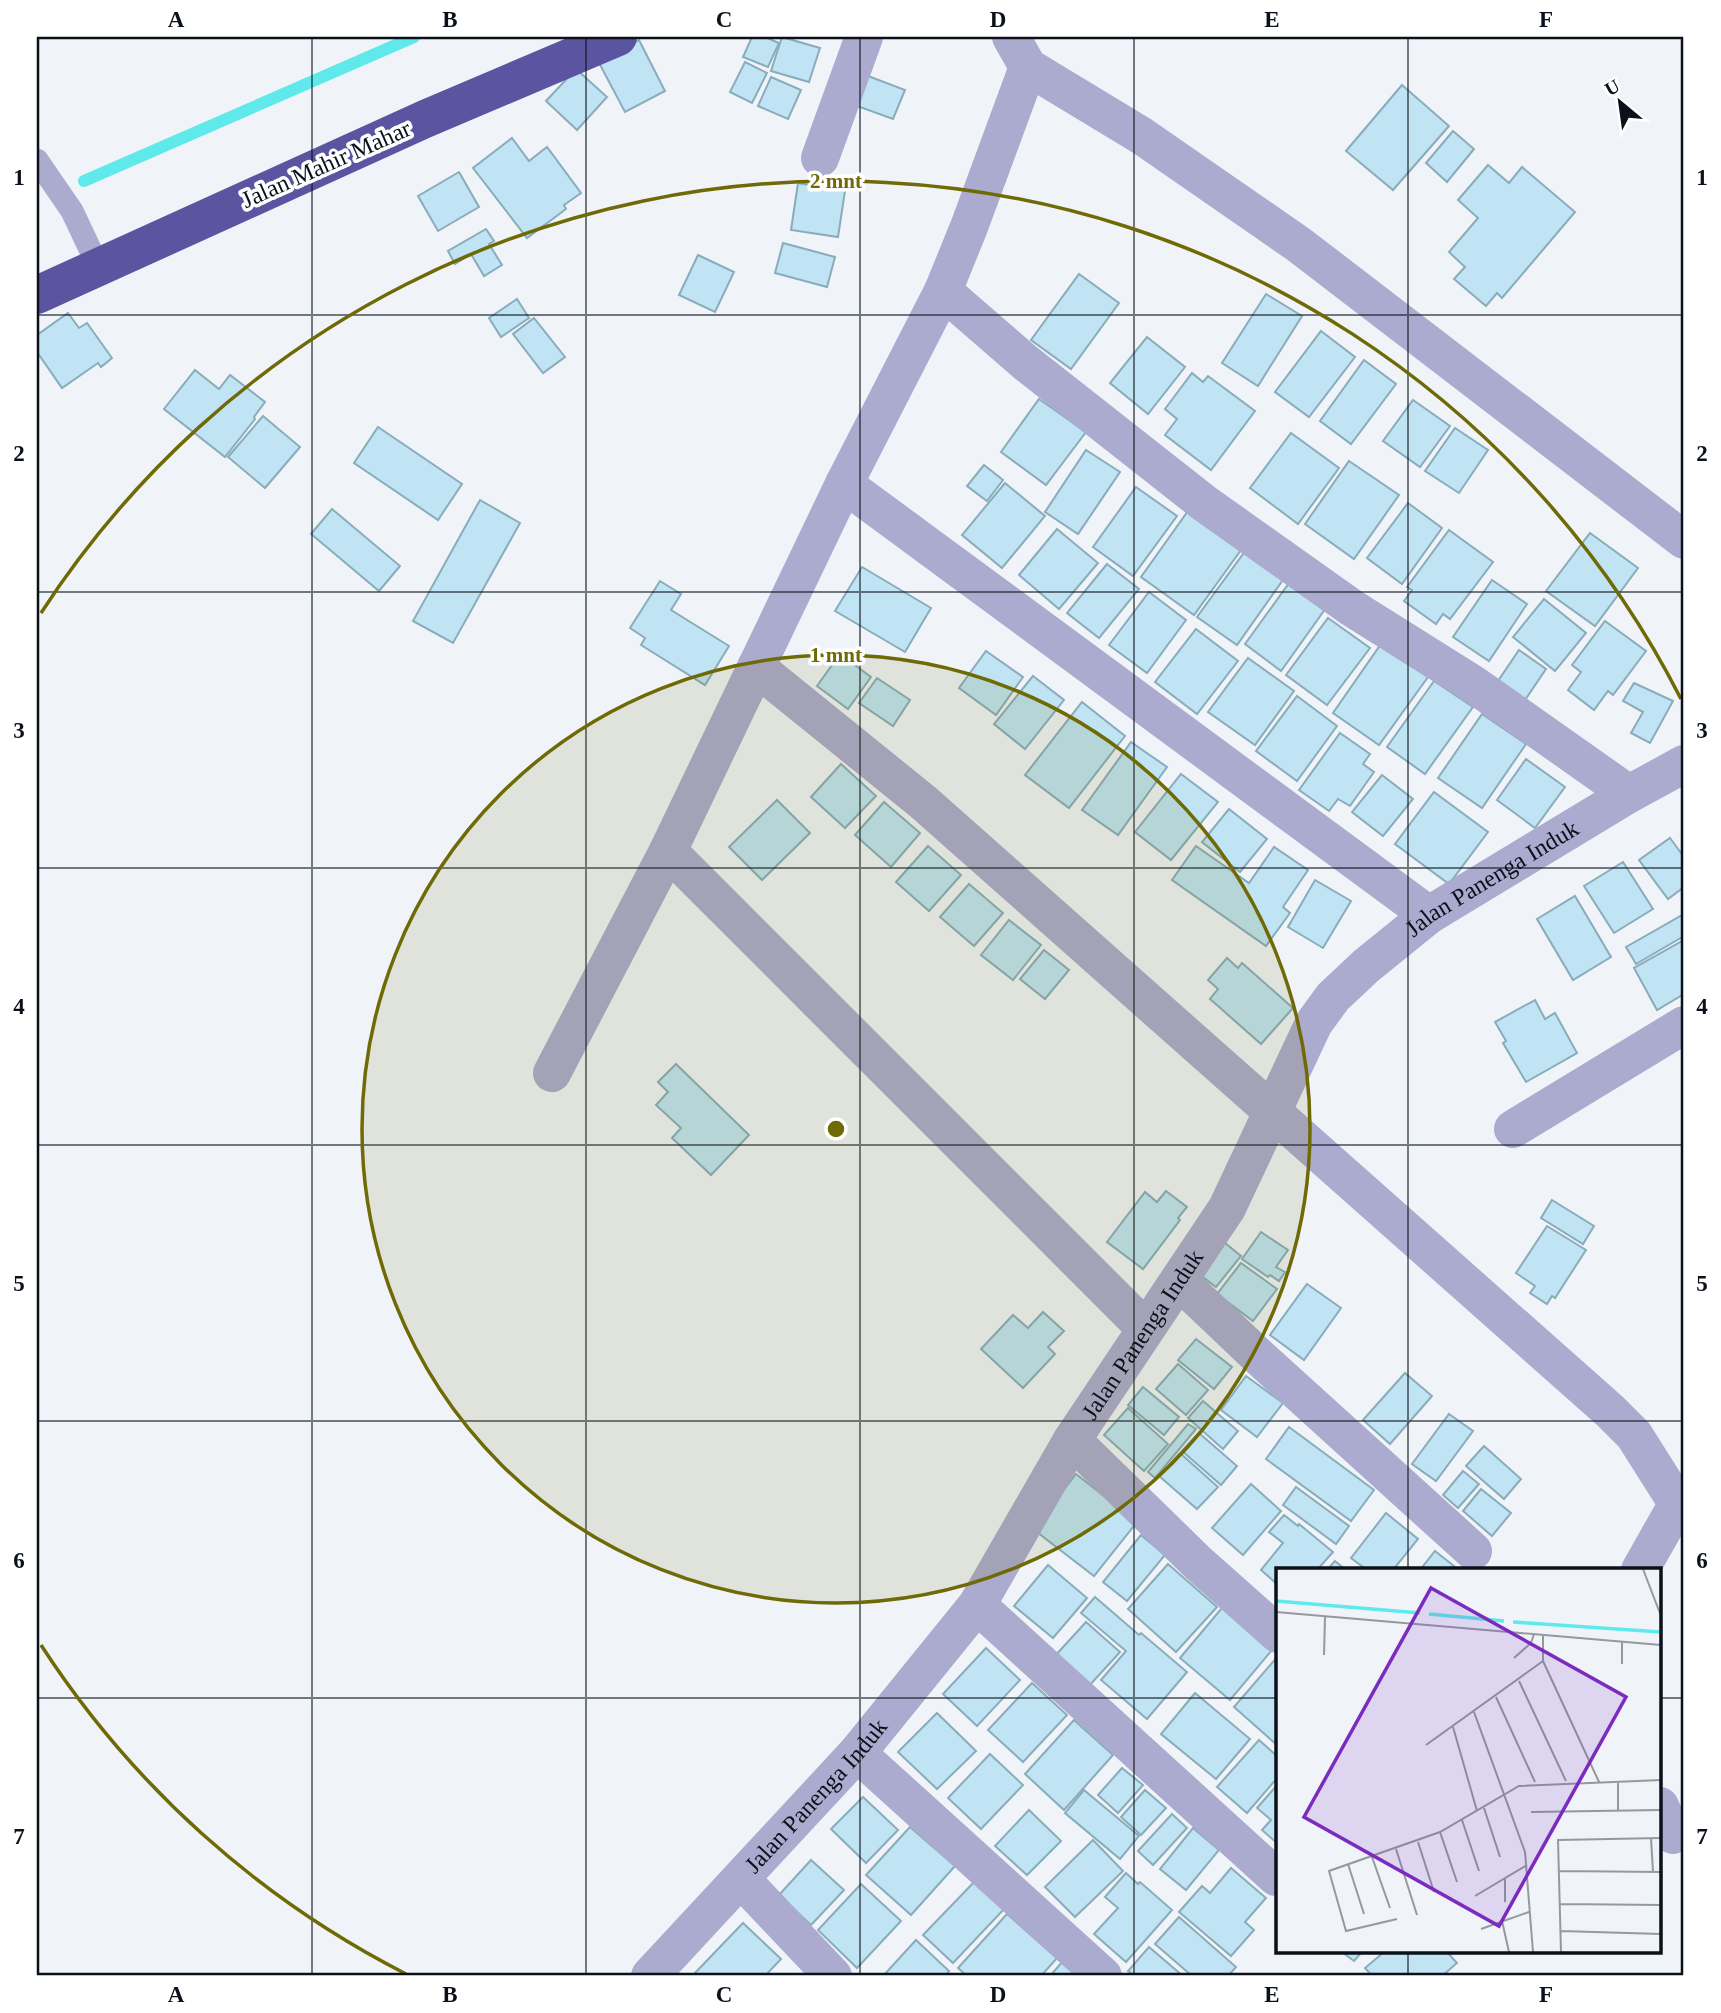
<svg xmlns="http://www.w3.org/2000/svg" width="1721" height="2013" font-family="Georgia,serif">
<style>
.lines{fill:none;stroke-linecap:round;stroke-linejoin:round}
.stream{stroke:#60e9eb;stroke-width:12}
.building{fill:#c0e4f3;stroke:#89acbb;stroke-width:2}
.lane{stroke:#abaacf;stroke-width:23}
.street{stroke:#abaacf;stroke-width:38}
.highway{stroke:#5b54a0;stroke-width:38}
.grid{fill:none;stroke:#0a111a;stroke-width:2;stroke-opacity:0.55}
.ring{fill:none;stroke:#6f6a06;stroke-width:3.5}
.labels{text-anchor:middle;stroke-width:7;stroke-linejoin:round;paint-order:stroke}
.street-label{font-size:24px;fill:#0a111a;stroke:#fff}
.inset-river{fill:none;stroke:#60e9eb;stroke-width:3.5}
.inset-road{fill:none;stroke:#9499a0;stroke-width:2}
.view{fill:#7b2cbf;fill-opacity:0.15;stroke:#7b2cbf;stroke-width:3.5}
.inset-edge{fill:none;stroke:#0a111a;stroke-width:3.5}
.centre{fill:#6f6a06;stroke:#fff;stroke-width:3.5}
.ring-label{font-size:21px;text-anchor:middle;font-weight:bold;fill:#6f6a06;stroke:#fff;stroke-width:7;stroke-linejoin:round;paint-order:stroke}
.neatline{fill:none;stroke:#0a111a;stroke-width:2.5}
.grid-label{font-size:23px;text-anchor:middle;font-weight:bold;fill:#0a111a}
</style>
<rect width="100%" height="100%" fill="#f0f4f9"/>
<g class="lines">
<polyline class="stream" points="84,181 414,37"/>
</g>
<g class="building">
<polygon points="752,37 765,37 779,43 768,67 743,57"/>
<polygon points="782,37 820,48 809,82 771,71"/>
<polygon points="639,40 665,91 625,112 598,61"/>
<polygon points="745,62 767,73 752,103 730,92"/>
<polygon points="576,69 607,97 577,130 546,101"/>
<polygon points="868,76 905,90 893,119 857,106"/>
<polygon points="771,77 801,90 788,119 758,106"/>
<polygon points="1402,85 1449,126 1393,190 1346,151"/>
<polygon points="1453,131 1474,149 1447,182 1426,163"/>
<polygon points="512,138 529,161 547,147 581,193 564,205 566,209 527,238 473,168"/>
<polygon points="1488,165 1509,183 1522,167 1575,212 1502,298 1497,293 1486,306 1454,279 1465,267 1449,252 1478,218 1458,200"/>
<polygon points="459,172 479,207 438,231 418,196"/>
<polygon points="798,183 845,191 838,237 791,230"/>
<polygon points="486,229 494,241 489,244 502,265 484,276 471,254 455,264 448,251"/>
<polygon points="783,243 835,257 827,287 775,273"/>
<polygon points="698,255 734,272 715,312 679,295"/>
<polygon points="1079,274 1119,303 1071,369 1031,340"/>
<polygon points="1266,294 1302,316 1258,386 1222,363"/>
<polygon points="517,299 529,318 501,337 489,318"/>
<polygon points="68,313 79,328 87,323 112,358 101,367 98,363 62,388 37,352 37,335"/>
<polygon points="534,318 565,357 543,373 513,334"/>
<polygon points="1321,331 1355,357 1309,417 1275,392"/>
<polygon points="1147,337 1185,367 1148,414 1110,383"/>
<polygon points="1364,360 1396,384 1351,444 1320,421"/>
<polygon points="195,370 219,389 230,375 265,402 254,417 255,419 225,457 164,409"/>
<polygon points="1192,373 1203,382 1208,376 1255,411 1211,470 1165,435 1177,419 1165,409"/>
<polygon points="1039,399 1086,432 1046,485 1001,452"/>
<polygon points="1413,400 1450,426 1420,467 1383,441"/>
<polygon points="263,416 300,447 265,488 228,457"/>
<polygon points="378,427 462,484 438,520 354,463"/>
<polygon points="1455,428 1488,450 1459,493 1425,471"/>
<polygon points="1291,433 1339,468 1298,524 1250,488"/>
<polygon points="1086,450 1120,472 1078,534 1045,512"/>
<polygon points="1349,461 1399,495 1354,559 1305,524"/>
<polygon points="984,465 1003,480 987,501 967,486"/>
<polygon points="1005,483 1045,516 1002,568 962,535"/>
<polygon points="1136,487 1177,516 1133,576 1093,547"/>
<polygon points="480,500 520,523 453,643 413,621"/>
<polygon points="1408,503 1442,528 1402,584 1367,558"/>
<polygon points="332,509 400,566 379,591 311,534"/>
<polygon points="1188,511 1241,550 1194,615 1141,577"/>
<polygon points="1057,529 1098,563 1059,609 1019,575"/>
<polygon points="1449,530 1493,562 1450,619 1443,614 1436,624 1404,601 1412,590 1407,587"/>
<polygon points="1590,533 1638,568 1595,626 1546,591"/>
<polygon points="1246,550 1285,577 1237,645 1197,617"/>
<polygon points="1107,564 1139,589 1099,638 1067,613"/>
<polygon points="862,567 931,608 905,652 835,611"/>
<polygon points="1292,579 1328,605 1281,671 1245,644"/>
<polygon points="1492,580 1527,604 1489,661 1453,637"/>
<polygon points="660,581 681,594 671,610 729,646 705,685 641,645 645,638 630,628"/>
<polygon points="1149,592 1186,620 1147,673 1109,645"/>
<polygon points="1544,599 1586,633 1555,671 1513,637"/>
<polygon points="1328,618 1370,648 1327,705 1286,675"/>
<polygon points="1605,621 1646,651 1613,695 1608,691 1594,710 1568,690 1581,672 1572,665"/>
<polygon points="1196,629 1238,661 1197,714 1155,682"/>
<polygon points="1381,644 1428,677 1379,745 1333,713"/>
<polygon points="1519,650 1546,669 1525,700 1498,681"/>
<polygon points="986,651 1023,677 996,715 959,688"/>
<polygon points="840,654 871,677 848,709 817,686"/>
<polygon points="1248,658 1294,691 1255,745 1208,712"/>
<polygon points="1033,676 1064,700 1025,749 994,724"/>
<polygon points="877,678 910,700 893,726 859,703"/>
<polygon points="1434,681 1473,707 1425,774 1387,747"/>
<polygon points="1634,683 1673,701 1650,743 1631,733 1643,712 1623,701"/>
<polygon points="1297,696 1337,726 1297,781 1256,751"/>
<polygon points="1082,702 1125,736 1069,808 1025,775"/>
<polygon points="1482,714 1526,744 1482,808 1438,778"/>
<polygon points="1340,733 1370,754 1363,764 1374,772 1350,806 1338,799 1329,811 1299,790"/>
<polygon points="1131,742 1167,767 1118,835 1082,810"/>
<polygon points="1526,759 1565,787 1535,828 1497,800"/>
<polygon points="841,764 876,796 845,828 811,797"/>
<polygon points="1181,774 1218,802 1171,860 1135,832"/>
<polygon points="1382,775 1413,799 1383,836 1352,812"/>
<polygon points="1434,792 1488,832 1449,884 1395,844"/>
<polygon points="777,800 810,833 762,880 729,847"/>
<polygon points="884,802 920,833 891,867 855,835"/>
<polygon points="1229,809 1267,839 1240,872 1202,842"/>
<polygon points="1670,838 1684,857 1684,887 1668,899 1639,860"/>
<polygon points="928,846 961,875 929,911 896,882"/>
<polygon points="1196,846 1249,883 1274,847 1308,870 1283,907 1290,913 1266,946 1172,880"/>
<polygon points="1623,862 1653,909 1614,933 1584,886"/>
<polygon points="1315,880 1351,901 1323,948 1288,927"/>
<polygon points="969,884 1003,913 974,946 940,917"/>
<polygon points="1575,896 1611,957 1573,980 1537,919"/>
<polygon points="1684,914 1684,936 1636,964 1626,947"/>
<polygon points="1009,920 1041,945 1013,980 981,955"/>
<polygon points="1684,940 1684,994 1657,1010 1634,968"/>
<polygon points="1044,950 1069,970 1045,999 1020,979"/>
<polygon points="1227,958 1238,968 1242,963 1293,1008 1261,1044 1210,999 1218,989 1208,980"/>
<polygon points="1535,1000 1545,1019 1555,1013 1577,1053 1526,1082 1503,1043 1506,1041 1495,1022"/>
<polygon points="676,1064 749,1135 711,1175 672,1138 681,1128 656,1105 668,1092 658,1082"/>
<polygon points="1166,1191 1187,1207 1178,1218 1180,1220 1143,1269 1107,1242 1145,1192 1157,1202"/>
<polygon points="1552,1200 1594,1226 1583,1244 1541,1218"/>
<polygon points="1547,1226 1586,1250 1555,1298 1552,1296 1547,1304 1530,1293 1535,1286 1516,1273"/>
<polygon points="1261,1232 1288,1250 1276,1267 1285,1272 1279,1281 1270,1275 1268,1277 1242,1259"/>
<polygon points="1220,1239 1241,1256 1216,1287 1195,1271"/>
<polygon points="1241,1263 1277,1289 1253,1321 1217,1294"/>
<polygon points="1307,1284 1341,1308 1304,1360 1270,1335"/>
<polygon points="1043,1312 1064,1331 1048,1347 1055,1354 1023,1388 981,1349 1013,1315 1028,1328"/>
<polygon points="1196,1339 1232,1367 1214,1389 1178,1360"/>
<polygon points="1178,1364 1208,1390 1186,1415 1156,1389"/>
<polygon points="1405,1373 1432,1396 1390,1444 1363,1420"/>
<polygon points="1246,1376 1283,1403 1257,1437 1221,1410"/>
<polygon points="1143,1387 1179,1417 1164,1435 1128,1405"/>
<polygon points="1203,1401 1238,1431 1223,1449 1188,1418"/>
<polygon points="1128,1408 1168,1444 1144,1471 1104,1435"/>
<polygon points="1449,1414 1473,1431 1436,1481 1412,1464"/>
<polygon points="1188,1424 1196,1429 1155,1478 1148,1472"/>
<polygon points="1289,1427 1374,1490 1351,1521 1266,1459"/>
<polygon points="1199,1433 1237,1466 1221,1485 1182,1451"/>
<polygon points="1484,1446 1521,1479 1504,1499 1466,1466"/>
<polygon points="1180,1453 1218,1487 1197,1509 1159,1476"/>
<polygon points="1463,1471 1479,1484 1458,1508 1443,1495"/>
<polygon points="1076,1474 1137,1522 1094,1576 1033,1529"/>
<polygon points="1251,1484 1281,1511 1243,1555 1212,1528"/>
<polygon points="1296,1487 1349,1526 1336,1544 1283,1505"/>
<polygon points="1481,1489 1511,1513 1492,1536 1463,1511"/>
<polygon points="1386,1513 1418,1539 1393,1570 1367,1570 1351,1558"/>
<polygon points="1284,1515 1298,1526 1299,1524 1333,1552 1317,1570 1278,1570 1278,1585 1261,1570 1283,1543 1269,1532"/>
<polygon points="1141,1535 1165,1555 1127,1601 1103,1582"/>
<polygon points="1435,1551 1459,1570 1420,1570"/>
<polygon points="1335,1561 1346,1570 1327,1570"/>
<polygon points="1168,1564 1217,1607 1176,1652 1128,1609"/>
<polygon points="1048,1565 1087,1598 1053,1638 1014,1606"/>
<polygon points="1095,1597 1139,1635 1141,1633 1187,1672 1147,1719 1101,1680 1126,1651 1081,1613"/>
<polygon points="1227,1602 1277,1644 1230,1700 1180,1658"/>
<polygon points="1086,1622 1120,1652 1088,1687 1054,1657"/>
<polygon points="986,1648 1020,1680 977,1726 943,1694"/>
<polygon points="1278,1656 1278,1746 1234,1707"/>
<polygon points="1032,1683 1067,1715 1023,1762 988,1730"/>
<polygon points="1195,1693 1250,1739 1216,1779 1161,1734"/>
<polygon points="937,1713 976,1751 937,1789 898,1752"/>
<polygon points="1074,1720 1113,1755 1064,1810 1025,1774"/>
<polygon points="1259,1740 1278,1757 1278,1777 1247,1813 1217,1787"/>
<polygon points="990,1754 1023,1785 981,1829 948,1798"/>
<polygon points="1122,1768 1143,1785 1118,1813 1098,1795"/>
<polygon points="1278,1784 1278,1844 1262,1830 1271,1820 1257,1808"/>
<polygon points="1084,1790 1139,1836 1120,1859 1065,1813"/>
<polygon points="1145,1790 1166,1808 1141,1835 1121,1817"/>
<polygon points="863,1797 898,1830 866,1863 831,1829"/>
<polygon points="1029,1810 1061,1841 1027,1875 995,1846"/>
<polygon points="1172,1814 1187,1828 1153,1865 1138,1851"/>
<polygon points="910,1827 955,1866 911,1915 866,1875"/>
<polygon points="1193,1828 1219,1850 1186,1890 1160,1869"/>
<polygon points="1093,1840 1123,1871 1075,1917 1045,1887"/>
<polygon points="811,1860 844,1890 811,1925 779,1895"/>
<polygon points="1231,1868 1266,1898 1245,1922 1254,1930 1231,1956 1179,1912 1202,1886 1210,1893"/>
<polygon points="1126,1873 1138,1884 1140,1882 1172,1910 1126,1962 1094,1934 1118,1908 1105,1897"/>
<polygon points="977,1879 1006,1907 953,1963 923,1935"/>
<polygon points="861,1884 901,1921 857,1968 818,1930"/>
<polygon points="1007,1914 1057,1958 1041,1976 967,1976 958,1968"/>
<polygon points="1179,1917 1236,1967 1228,1976 1192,1976 1155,1944"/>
<polygon points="743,1923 781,1959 765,1976 699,1976 695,1973"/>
<polygon points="916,1940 949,1971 945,1976 883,1976"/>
<polygon points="1149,1947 1183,1976 1135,1976 1128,1971"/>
<polygon points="1342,1952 1362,1952 1354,1961"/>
<polygon points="1384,1952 1447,1952 1457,1963 1442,1976 1372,1976 1365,1968"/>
<polygon points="1063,1961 1080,1976 1050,1976"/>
</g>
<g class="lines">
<polyline class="lane" points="37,160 72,211 98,266"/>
<g class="street">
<polyline points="1028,67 1142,136 1298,244 1684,540"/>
<polyline points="820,158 864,37"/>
<polyline points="943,291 1026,363 1204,503 1352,608 1473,684 1629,794"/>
<polyline points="844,484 1429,915"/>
<polyline points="756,667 923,802 1610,1411 1634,1435 1684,1514"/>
<polyline points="668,851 1145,1328"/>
<polyline points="552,1073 668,851 844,484 943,291 969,227 1028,67 1011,37"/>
<polyline points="1513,1129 1684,1025"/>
<polyline points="1179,1281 1259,1357 1473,1551"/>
<polyline points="1072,1440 1198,1563 1278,1634"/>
<polyline points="1640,1570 1678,1503"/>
<polyline points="977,1605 1276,1877"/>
<polyline points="857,1753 1103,1976"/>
<polyline points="1660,1806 1673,1835"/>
<polyline points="741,1879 833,1976"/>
<path id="s1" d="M650,1976L857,1753L977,1605L1072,1440L1227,1208L1314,1023L1333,997L1366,966L1429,915L1629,794L1684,764"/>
</g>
<polyline class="highway" points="37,295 425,119 618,37"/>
</g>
<path class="grid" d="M312,37V1976M586,37V1976M860,37V1976M1134,37V1976M1408,37V1570M37,315H1684M37,592H1684M37,868H1684M37,1145H1684M37,1421H1684M37,1698H1278M1660,1698H1684M1408,1952V1976"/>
<circle cx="836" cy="1129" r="474" fill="#6f6a06" fill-opacity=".12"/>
<g class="ring">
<circle cx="836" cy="1129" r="474"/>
<path d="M406 1974A948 948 0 0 1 41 1645M41 613A948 948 0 0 1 1681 699"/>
</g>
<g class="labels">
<g class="street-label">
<text transform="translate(326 164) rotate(-24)" y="8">Jalan Mahir Mahar</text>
<text dy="8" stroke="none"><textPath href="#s1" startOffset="1400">Jalan Panenga Induk</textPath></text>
<text dy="8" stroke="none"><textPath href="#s1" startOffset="812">Jalan Panenga Induk</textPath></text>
<text dy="8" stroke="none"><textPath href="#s1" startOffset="245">Jalan Panenga Induk</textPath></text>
</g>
</g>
<g transform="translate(1276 1568)">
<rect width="385" height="385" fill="#f0f4f9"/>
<path class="inset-river" d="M0,33L144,45M153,46L228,53M237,54L385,64"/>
<path class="inset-road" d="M367,1L385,48M0,44L385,77M346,74V96M48,87L49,49M238,90L255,75L258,66M267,93L323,214M243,113L290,213M220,129L259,214M198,144L249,284L257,384M177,159L201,243M150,177L267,93V67M208,240L224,289M342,242V214M255,244L385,242M186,252L203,303M164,264L181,314M375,270L377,304M142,274L158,324M120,281L141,347M96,289L114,340M72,296L88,346M283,303L385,304M229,310V334M199,328L251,297M284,336L385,337M121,351L70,363L53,303L164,264L243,218L385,212M226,353L233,384M205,361L253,344M285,363L385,366M285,384L282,272L385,270"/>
<path class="view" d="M155,20L350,129L223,358L28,249Z"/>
<rect width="385" height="385" class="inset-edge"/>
</g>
<circle cx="836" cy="1129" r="10" class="centre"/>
<g class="ring-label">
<text x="836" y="188">2 mnt</text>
<text x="836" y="662">1 mnt</text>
</g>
<rect width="1721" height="2013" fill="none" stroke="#ffffff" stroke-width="77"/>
<g transform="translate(1620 102) rotate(331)" stroke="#ffffff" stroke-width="5" paint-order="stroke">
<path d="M0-5L12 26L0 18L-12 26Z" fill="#0a111a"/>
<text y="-10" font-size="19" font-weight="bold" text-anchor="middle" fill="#0a111a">U</text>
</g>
<rect x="38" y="38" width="1644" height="1936" class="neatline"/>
<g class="grid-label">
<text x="176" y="27">A</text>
<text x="450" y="27">B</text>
<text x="724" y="27">C</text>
<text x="998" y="27">D</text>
<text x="1272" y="27">E</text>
<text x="1546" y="27">F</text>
<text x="19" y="185">1</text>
<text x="1702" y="185">1</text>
<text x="19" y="461">2</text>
<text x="1702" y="461">2</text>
<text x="19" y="738">3</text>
<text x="1702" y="738">3</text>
<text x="19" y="1014">4</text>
<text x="1702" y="1014">4</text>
<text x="19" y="1291">5</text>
<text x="1702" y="1291">5</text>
<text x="19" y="1568">6</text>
<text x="1702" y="1568">6</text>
<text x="19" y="1844">7</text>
<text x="1702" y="1844">7</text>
<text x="176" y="2002">A</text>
<text x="450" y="2002">B</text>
<text x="724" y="2002">C</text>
<text x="998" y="2002">D</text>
<text x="1272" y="2002">E</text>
<text x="1546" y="2002">F</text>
</g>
</svg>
